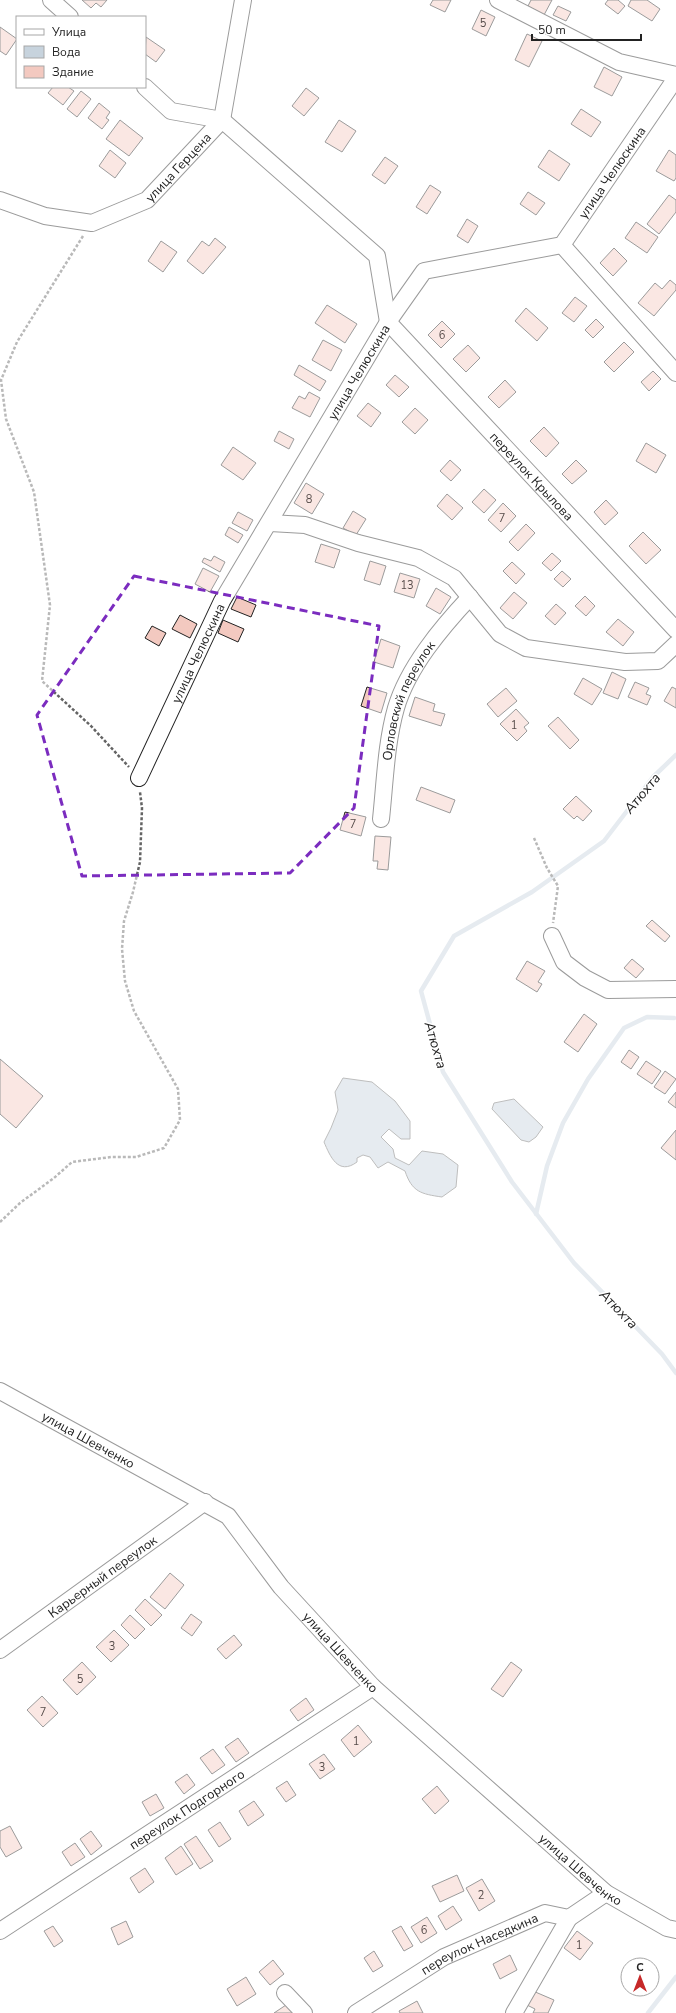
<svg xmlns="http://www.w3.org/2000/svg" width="676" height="2013" font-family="'Nunito Sans',sans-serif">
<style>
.water{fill:#c7d3dd;stroke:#6f6f6f}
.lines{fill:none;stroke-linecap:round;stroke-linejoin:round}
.stream{stroke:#c7d3dd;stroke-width:4.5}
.building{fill:#f3c9c0;stroke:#222}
.minor-casing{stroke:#222;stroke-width:18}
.path{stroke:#646464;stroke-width:2.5;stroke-dasharray:3 2;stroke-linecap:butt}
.minor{stroke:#fff;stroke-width:16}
.marked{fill:none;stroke:#7b2cbf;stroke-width:3;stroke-dasharray:8 5;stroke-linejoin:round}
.labels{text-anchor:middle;stroke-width:3;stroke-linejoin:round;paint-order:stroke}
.number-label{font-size:11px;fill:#564c4a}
.street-label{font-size:13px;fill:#222;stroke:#fff}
.water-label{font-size:14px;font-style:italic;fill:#222;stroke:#fff}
</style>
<rect width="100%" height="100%" fill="#fff"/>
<g class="water">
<path d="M343,1078L372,1082L395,1101L410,1121V1139H401L389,1129L381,1137L393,1149L395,1158L409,1165L422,1151L443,1154L458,1165L456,1187L442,1197C421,1194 412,1192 405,1171L388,1162L378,1168L370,1157L363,1155L357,1158V1162C338,1176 330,1156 324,1142L331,1128L338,1110L335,1092Z"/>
<polygon points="514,1099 543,1127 536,1137 529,1142 521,1140 492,1109 494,1103"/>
</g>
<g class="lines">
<g class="stream">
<polyline points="676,755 653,777 604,841 532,892 454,936 421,991 443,1072 512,1182 574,1263 662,1354 676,1373"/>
<polyline points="536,1214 547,1166 563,1123 588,1079 624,1028 647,1017 674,1018"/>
<polyline points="648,2013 676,1977"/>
</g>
</g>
<g class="building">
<polygon points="82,0 107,0 101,7 96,3 91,8"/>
<polygon points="433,0 451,0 445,12 430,5"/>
<polygon points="531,0 552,0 544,15 528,6"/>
<polygon points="608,0 618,0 625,6 618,14 605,4"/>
<polygon points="631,0 647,0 660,9 652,21 628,6"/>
<polygon points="558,6 571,12 566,21 553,15"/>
<polygon points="481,10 495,17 486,36 472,29"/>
<polygon points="0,27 17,39 6,55 0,51"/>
<polygon points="527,34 542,41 529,67 515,60"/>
<polygon points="146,37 165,50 156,62 145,54"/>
<polygon points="604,67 622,77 612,96 594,87"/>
<polygon points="53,87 68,87 74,91 63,105 48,93"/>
<polygon points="306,88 319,98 304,116 292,106"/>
<polygon points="81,91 91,99 77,117 67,109"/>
<polygon points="99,103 110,112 106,118 109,120 102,129 88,118"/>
<polygon points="581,109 601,122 591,137 571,124"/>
<polygon points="120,120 143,138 129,156 106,139"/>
<polygon points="339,120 356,131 342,152 325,142"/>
<polygon points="110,150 126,163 115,178 99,166"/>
<polygon points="549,150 570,164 559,181 538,167"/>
<polygon points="669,150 676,155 676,178 674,181 656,171"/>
<polygon points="385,157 398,166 385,184 372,175"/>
<polygon points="430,185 441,192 427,214 416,207"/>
<polygon points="528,192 545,203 536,215 520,204"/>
<polygon points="669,195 676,200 676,212 659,234 647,224"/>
<polygon points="467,219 478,226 468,243 457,236"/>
<polygon points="636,222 658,237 647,253 625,238"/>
<polygon points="215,238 226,247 203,274 187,261 202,241 209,246"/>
<polygon points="161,241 177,252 163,272 148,261"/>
<polygon points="614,248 627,261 613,276 600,263"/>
<polygon points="670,280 676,285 676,290 654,316 638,303 655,283 662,289"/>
<polygon points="575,297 587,306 574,322 562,313"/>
<polygon points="327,305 357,324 345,343 315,323"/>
<polygon points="526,308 548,328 537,341 515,321"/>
<polygon points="596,319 604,327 593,338 585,330"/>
<polygon points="442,321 455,334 441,348 428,335"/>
<polygon points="323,340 342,350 331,371 312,360"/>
<polygon points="624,342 634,352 614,372 604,362"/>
<polygon points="468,345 480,358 466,372 453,359"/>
<polygon points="299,365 326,381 320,391 294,375"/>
<polygon points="653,371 661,379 649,391 641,382"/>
<polygon points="395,375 409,387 399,397 386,385"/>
<polygon points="505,380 516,392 499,408 488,397"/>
<polygon points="309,392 320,398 310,417 292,408 299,396 305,399"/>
<polygon points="368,403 381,413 371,427 357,416"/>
<polygon points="415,408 428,420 415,434 402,422"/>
<polygon points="544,427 559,443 546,457 530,441"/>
<polygon points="279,431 294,439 289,449 274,441"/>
<polygon points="646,443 666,455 656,473 636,461"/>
<polygon points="233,447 256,463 243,480 221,465"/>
<polygon points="450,460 461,470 451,481 440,471"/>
<polygon points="576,460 587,471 572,484 562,474"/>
<polygon points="306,483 324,494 312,514 294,503"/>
<polygon points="484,489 496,500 484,513 472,502"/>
<polygon points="447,494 463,508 452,520 437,506"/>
<polygon points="606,500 618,513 605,525 594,512"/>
<polygon points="503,503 516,516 501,532 488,520"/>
<polygon points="353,511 366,519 356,535 343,528"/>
<polygon points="238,512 253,520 247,531 232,523"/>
<polygon points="526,524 535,533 518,551 509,542"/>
<polygon points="229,527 243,535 238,543 225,535"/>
<polygon points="643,532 661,550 646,564 629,546"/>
<polygon points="321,544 340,550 334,568 315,562"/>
<polygon points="552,553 561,561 551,571 542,563"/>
<polygon points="214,556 225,562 220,572 202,562 204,558 211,561"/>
<polygon points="370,561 386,566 380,585 364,580"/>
<polygon points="512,562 525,574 516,584 503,571"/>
<polygon points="203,568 219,576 210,592 195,584"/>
<polygon points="562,571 571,579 563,587 554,579"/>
<polygon points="400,573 420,579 414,598 394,592"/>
<polygon points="436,588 451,597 440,614 426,606"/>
<polygon points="514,592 527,603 513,619 500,608"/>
<polygon points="585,596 595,606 586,616 575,606"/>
<polygon points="237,597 256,605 251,617 231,609"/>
<polygon points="556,604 566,613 555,625 545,616"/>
<polygon points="180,615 197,624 190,638 172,629"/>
<polygon points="618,619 634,632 623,646 606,632"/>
<polygon points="223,620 244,629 238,642 218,633"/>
<polygon points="152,626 166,633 159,646 145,638"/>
<polygon points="381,639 400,646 393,668 374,662"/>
<polygon points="612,672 626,679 618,699 603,693"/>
<polygon points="583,678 602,689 592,705 574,694"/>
<polygon points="635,682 649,688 646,694 651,696 647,705 628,697"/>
<polygon points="367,687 387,693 381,713 361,706"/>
<polygon points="672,687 676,689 676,708 664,701"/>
<polygon points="506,688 517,701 498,717 487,704"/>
<polygon points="415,697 435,704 433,711 445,714 441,726 409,716"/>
<polygon points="516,709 529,723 524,727 527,731 517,741 500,724"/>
<polygon points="558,717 579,740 570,749 548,726"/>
<polygon points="421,787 455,800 450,813 416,800"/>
<polygon points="576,796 592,811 583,821 577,816 574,819 563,809"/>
<polygon points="345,812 366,817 361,836 340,830"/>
<polygon points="375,836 391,837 388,870 377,869 378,861 373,861"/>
<polygon points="652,920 670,936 665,942 646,926"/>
<polygon points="632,959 644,969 636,978 624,968"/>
<polygon points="527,961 545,971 538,982 542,984 537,992 516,979"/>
<polygon points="584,1014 597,1024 578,1052 564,1042"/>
<polygon points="629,1050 639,1057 631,1069 621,1062"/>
<polygon points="0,1059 43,1096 16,1128 0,1114"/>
<polygon points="646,1061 661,1071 652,1084 637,1074"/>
<polygon points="665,1071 676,1079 665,1094 654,1087"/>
<polygon points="676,1092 676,1108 668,1102"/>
<polygon points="676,1130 676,1160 661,1148"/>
<polygon points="170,1573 184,1585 165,1609 150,1597"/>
<polygon points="145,1599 162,1615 151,1626 135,1610"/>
<polygon points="191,1614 202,1622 192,1636 181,1628"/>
<polygon points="130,1615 145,1629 135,1639 121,1625"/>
<polygon points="114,1630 129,1645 111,1662 96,1647"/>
<polygon points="234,1635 242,1645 226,1659 217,1649"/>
<polygon points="82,1662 96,1677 77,1695 63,1680"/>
<polygon points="511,1662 522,1670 503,1697 491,1689"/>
<polygon points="42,1696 58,1713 43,1727 27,1710"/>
<polygon points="306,1698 314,1710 298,1721 290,1710"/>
<polygon points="358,1725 372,1742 354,1757 341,1740"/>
<polygon points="238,1738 249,1753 236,1762 225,1747"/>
<polygon points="213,1749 225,1765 212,1774 200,1758"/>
<polygon points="324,1754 335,1769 320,1779 309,1764"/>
<polygon points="187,1774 195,1785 184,1794 175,1782"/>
<polygon points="287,1781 296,1795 286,1802 276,1788"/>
<polygon points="437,1786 449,1801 435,1814 422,1799"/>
<polygon points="156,1794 164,1808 150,1816 142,1802"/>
<polygon points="254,1801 264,1815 248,1826 239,1811"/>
<polygon points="220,1822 231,1839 219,1847 208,1830"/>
<polygon points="10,1826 22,1848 6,1857 0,1847 0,1831"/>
<polygon points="91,1831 102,1846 91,1855 80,1839"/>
<polygon points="196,1836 213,1861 200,1869 184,1844"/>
<polygon points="75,1843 85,1857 71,1866 62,1852"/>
<polygon points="181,1846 193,1864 176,1875 165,1858"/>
<polygon points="145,1868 154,1882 139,1893 130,1878"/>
<polygon points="457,1875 464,1891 440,1902 432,1886"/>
<polygon points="482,1879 495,1901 479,1911 466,1888"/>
<polygon points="453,1906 462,1920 446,1930 438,1916"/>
<polygon points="427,1917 437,1933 421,1943 411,1927"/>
<polygon points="126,1921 133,1937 118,1945 111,1928"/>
<polygon points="53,1926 63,1941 54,1947 44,1931"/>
<polygon points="401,1926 413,1946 404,1951 392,1931"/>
<polygon points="577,1931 593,1943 580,1960 564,1948"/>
<polygon points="374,1951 383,1966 373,1972 364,1958"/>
<polygon points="510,1955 517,1970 500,1979 493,1964"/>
<polygon points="273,1960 284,1974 270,1985 259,1972"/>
<polygon points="246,1977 256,1994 237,2006 227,1989"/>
<polygon points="533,1991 554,2000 548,2013 533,2013 535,2009 527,2005"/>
<polygon points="417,2001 423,2013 400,2013 399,2011"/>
<polygon points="289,2003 295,2013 274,2013"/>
</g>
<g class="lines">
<defs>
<g id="minor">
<polyline points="51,0 70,17"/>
<polyline points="498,0 619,62 676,75"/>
<polyline points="145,87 171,111 222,120"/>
<path id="s1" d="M222,120L377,256L388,322L676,630"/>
<polyline points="222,120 243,0"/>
<path id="s2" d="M0,200L45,216L92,223L147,200L222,120"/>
<polyline points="562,245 676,373"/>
<polyline points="270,523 305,525 358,543 418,558 454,578 500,634 526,648 625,662 658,661 676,644"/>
<path id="s3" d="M139,778L222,601L388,322L424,271L562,245L676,78"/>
<path id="s4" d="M381,819C385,782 386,743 396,708C408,667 442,627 470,597"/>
<polyline points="552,936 564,962 585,978 608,990 676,989"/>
<path id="s5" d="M0,1391L228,1516L281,1587L373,1687L606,1893L667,1928L676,1930"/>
<path id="s6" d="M0,1650L205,1502"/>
<path id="s7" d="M0,1931L373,1687"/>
<polyline points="285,1993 304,2013"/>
<path id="s8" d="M356,2013L444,1957L545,1913L569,1918L606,1893"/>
<polyline points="514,2013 569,1918"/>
</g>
</defs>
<use href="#minor" class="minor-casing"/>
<g class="path">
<polyline points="83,236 17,342 1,380 6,419 34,492 50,605 42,681 91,726 129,767"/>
<polyline points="534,838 547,868 558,886 553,923"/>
<polyline points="0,1222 20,1203 54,1178 72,1162 111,1157 136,1157 164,1148 180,1120 178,1089 134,1011 125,981 122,949 124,921 133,892 140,862 142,808 140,792"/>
</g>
<use href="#minor" class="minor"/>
</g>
<path d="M0 0H676V2013H0ZM134,576L379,626L354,808L290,873L82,876L37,715Z" fill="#fff" fill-opacity=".55" fill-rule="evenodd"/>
<path class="marked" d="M134,576L379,626L354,808L290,873L82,876L37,715Z"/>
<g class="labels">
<g class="number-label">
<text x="483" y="27">5</text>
<text x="442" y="339">6</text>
<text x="309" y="503">8</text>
<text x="502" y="522">7</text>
<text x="407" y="589">13</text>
<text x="514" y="729">1</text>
<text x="353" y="828">7</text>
<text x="112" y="1650">3</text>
<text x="80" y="1683">5</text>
<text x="43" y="1716">7</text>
<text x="356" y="1745">1</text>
<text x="322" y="1771">3</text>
<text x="481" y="1899">2</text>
<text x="424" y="1934">6</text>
<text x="579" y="1949">1</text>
</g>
<g class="street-label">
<text dy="5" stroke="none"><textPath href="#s2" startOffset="200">улица Герцена</textPath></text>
<text dy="5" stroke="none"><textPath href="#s3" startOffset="811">улица Челюскина</textPath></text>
<text dy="5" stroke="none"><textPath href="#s3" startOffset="462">улица Челюскина</textPath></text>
<text dy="5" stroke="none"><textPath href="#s1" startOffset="484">переулок Крылова</textPath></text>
<text dy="5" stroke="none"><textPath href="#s3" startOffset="138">улица Челюскина</textPath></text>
<text dy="5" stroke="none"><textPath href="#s4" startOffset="123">Орловский переулок</textPath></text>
<text dy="5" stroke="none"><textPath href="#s5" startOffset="101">улица Шевченко</textPath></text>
<text dy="5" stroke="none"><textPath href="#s6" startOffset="126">Карьерный переулок</textPath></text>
<text dy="5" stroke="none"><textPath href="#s5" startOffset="437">улица Шевченко</textPath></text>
<text dy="5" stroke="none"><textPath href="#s7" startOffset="223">переулок Подгорного</textPath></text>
<text dy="5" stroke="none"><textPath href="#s5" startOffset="761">улица Шевченко</textPath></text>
<text dy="5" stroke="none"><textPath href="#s8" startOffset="142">переулок Наседкина</textPath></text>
</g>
<g class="water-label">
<text transform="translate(642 793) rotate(-50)" y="5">Атюхта</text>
<text transform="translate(436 1045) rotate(74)" y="5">Атюхта</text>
<text transform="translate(619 1309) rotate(46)" y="5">Атюхта</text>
</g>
</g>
<rect x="16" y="16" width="130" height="72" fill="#ffffff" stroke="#a7a7a7"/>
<rect x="24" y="29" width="20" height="6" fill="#ffffff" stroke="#a7a7a7"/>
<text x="52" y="36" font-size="12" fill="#222222">Улица</text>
<rect x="24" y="46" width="20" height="12" fill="#c7d3dd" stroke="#a7a7a7"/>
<text x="52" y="56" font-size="12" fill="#222222">Вода</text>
<rect x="24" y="66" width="20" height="12" fill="#f3c9c0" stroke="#a7a7a7"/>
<text x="52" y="76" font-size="12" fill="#222222">Здание</text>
<g transform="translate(640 1977)"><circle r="19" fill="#ffffff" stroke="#a7a7a7"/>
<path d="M0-3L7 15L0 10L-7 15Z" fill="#c62828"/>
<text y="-6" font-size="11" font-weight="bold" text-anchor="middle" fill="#222222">С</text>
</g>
<path d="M532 34v6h109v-6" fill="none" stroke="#222222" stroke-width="2"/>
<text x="538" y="34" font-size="12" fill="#222222" stroke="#ffffff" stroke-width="3" paint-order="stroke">50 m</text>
</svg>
